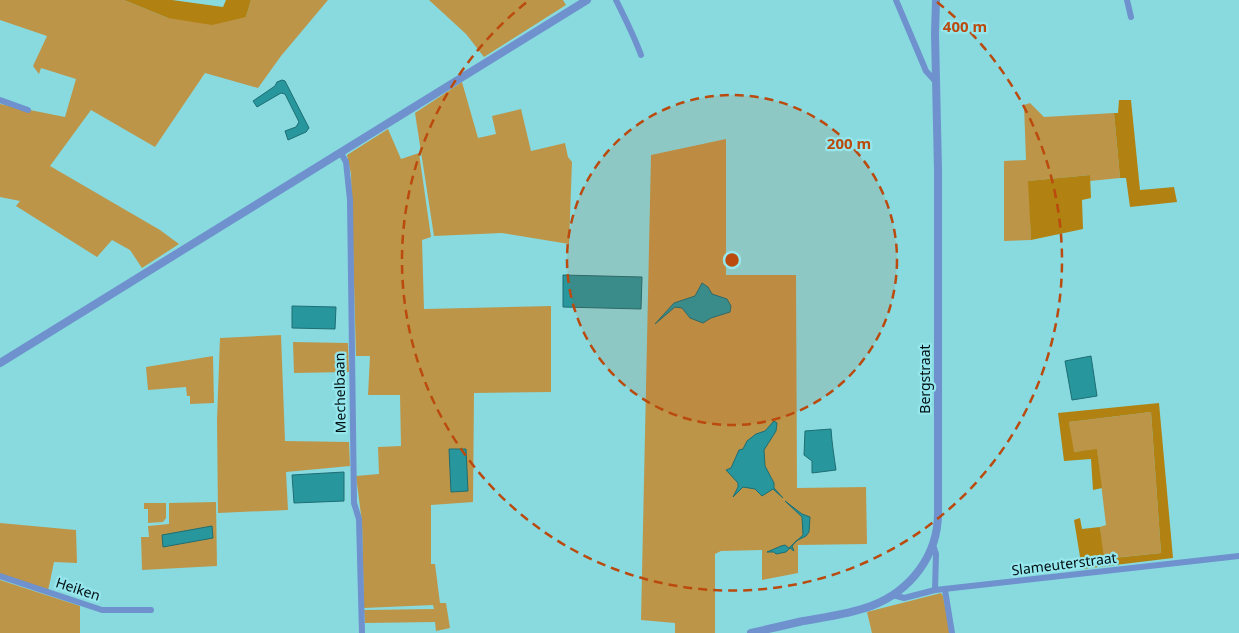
<svg xmlns="http://www.w3.org/2000/svg" width="1239" height="633" font-family="'Noto Sans',sans-serif">
<style>
.green{fill:#bd9549}
.forest{fill:#b18112}
.water{fill:#28969d;stroke:#1c6e73}
.lines{fill:none;stroke-linecap:round;stroke-linejoin:round}
.minor{stroke:#6f91cd;stroke-width:6}
.tertiary{stroke:#6f91cd;stroke-width:8}
.ring{fill:none;stroke:#ba4a0d;stroke-width:2.5;stroke-dasharray:9 6}
.labels{text-anchor:middle;stroke-width:4.5;stroke-linejoin:round;paint-order:stroke}
.street-label{font-size:14px;fill:#000f11;stroke:#95e7ed}
.centre{fill:#ba4a0d;stroke:#95e7ed;stroke-width:2.5}
.ring-label{font-size:15px;text-anchor:middle;font-weight:bold;fill:#ba4a0d;stroke:#95e7ed;stroke-width:4.5;stroke-linejoin:round;paint-order:stroke}
</style>
<rect width="100%" height="100%" fill="#88dadf"/>
<g class="green">
<polygon points="0,0 124,0 168,18 246,17 251,0 328,0 281,56 258,88 205,73 155,147 91,110 50,166 160,230 179,244 142,268 130,250 112,240 97,257 16,206 20,201 0,197 0,104 65,117 76,79 41,68 39,74 33,66 47,36 0,20"/>
<polygon points="429,0 563,0 566,5 484,57 466,34"/>
<polygon points="462,82 478,138 496,134 492,116 521,109 531,151 565,143 568,157 572,162 569,244 502,233 434,236 415,113"/>
<polygon points="1030,103 1044,117 1114,113 1120,178 1090,181 1090,175 1029,181 1031,240 1004,241 1004,161 1026,160 1024,105"/>
<polygon points="388,129 401,159 419,153 431,237 422,240 424,309 551,306 551,392 474,393 473,502 431,505 431,564 435,564 440,603 446,603 450,628 436,631 435,622 365,623 364,610 434,609 433,605 364,608 362,522 356,476 379,474 378,447 401,446 400,395 368,395 370,356 356,356 351,174 347,155"/>
<polygon points="726,139 726,275 796,275 797,488 866,487 867,544 798,545 798,573 762,580 762,550 721,551 715,554 715,633 675,633 675,623 641,620 651,155"/>
<polygon points="281,335 285,441 349,442 350,466 286,472 288,510 218,513 217,420 220,338"/>
<polygon points="293,342 348,343 349,372 294,373"/>
<polygon points="213,356 214,403 190,404 190,396 187,396 186,387 148,390 146,367"/>
<polygon points="1151,412 1161,553 1103,559 1100,527 1106,525 1097,450 1073,452 1069,422"/>
<polygon points="216,502 217,566 142,570 141,537 149,537 148,526 169,524 169,503"/>
<polygon points="144,503 166,503 166,518 163,522 148,523 148,509 144,509"/>
<polygon points="0,523 76,530 77,563 54,562 48,591 0,574"/>
<polygon points="0,580 80,606 80,633 0,633"/>
<polygon points="941,593 943,596 950,633 872,633 867,612"/>
</g>
<g class="forest">
<polygon points="124,0 172,0 223,7 226,0 251,0 246,17 212,25 168,18"/>
<polygon points="1119,100 1131,100 1140,190 1174,187 1177,202 1130,207 1126,178 1120,178 1114,113 1118,113"/>
<polygon points="1090,175 1091,198 1082,200 1083,229 1031,240 1028,181"/>
<polygon points="1159,403 1173,558 1082,569 1074,520 1080,518 1082,529 1100,527 1104,559 1161,553 1151,412 1069,422 1074,452 1097,449 1102,488 1093,490 1091,459 1064,461 1058,413"/>
</g>
<g class="water">
<polygon points="282,80 285,81 309,128 306,132 288,140 285,131 296,127 299,122 285,94 281,93 257,107 253,101 275,86 277,82"/>
<polygon points="563,275 642,277 641,309 563,307"/>
<polygon points="702,283 708,287 712,294 727,299 731,306 730,312 711,318 703,323 690,318 682,308 675,307 655,324 674,303 695,296"/>
<polygon points="292,306 336,307 335,329 292,328"/>
<polygon points="1091,356 1097,396 1072,400 1065,361"/>
<polygon points="774,421 777,423 776,431 764,450 765,466 774,483 774,488 783,498 773,489 762,496 755,489 743,487 733,497 738,487 738,483 726,470 731,468 739,450 743,449 747,441 756,434 765,431"/>
<path d="M831,429C832,444 834,456 836,470L812,473V461L804,455L805,431Z"/>
<polygon points="449,449 466,449 468,491 451,492"/>
<polygon points="344,472 344,501 294,503 292,475"/>
<polygon points="785,501 802,514 810,517 809,532 806,536 796,541 792,546 794,551 790,548 786,552 776,554 774,552 767,552 781,546 785,545 789,548 803,535 802,517"/>
<polygon points="212,526 213,538 163,547 162,535"/>
</g>
<g class="lines">
<g class="minor">
<path d="M616,0C625,18 634,36 641,55"/>
<polyline points="896,0 926,71 936,82"/>
<polyline points="1127,0 1131,17"/>
<polyline points="0,100 28,110"/>
<polyline points="341,153 346,162 350,200 354,503 359,519 362,633"/>
<polyline points="933,545 936,554 935,590"/>
<polyline points="0,576 102,610 151,610"/>
<polyline points="945,590 952,633"/>
<polyline points="893,595 904,598 935,590 1239,556"/>
</g>
<g class="tertiary">
<polyline points="0,363 587,0"/>
<path d="M751,633C768,629 786,625 803,621C826,617 850,614 871,606C911,591 938,555 938,513V170L935,34L936,0"/>
</g>
</g>
<circle cx="732" cy="260" r="165" fill="#ba4a0d" fill-opacity=".12"/>
<g class="ring">
<circle cx="732" cy="260" r="165"/>
<path d="M937 2A330 330 0 1 1 527 2"/>
</g>
<g class="labels">
<g class="street-label">
<text transform="translate(925 379) rotate(-90)" y="5">Bergstraat</text>
<text transform="translate(340 393) rotate(-91)" y="5">Mechelbaan</text>
<text transform="translate(1064 564) rotate(-7)" y="5">Slameuterstraat</text>
<text transform="translate(78 589) rotate(18)" y="5">Heiken</text>
</g>
</g>
<circle cx="732" cy="260" r="8" class="centre"/>
<g class="ring-label">
<text x="965" y="32">400 m</text>
<text x="849" y="149">200 m</text>
</g>
</svg>
